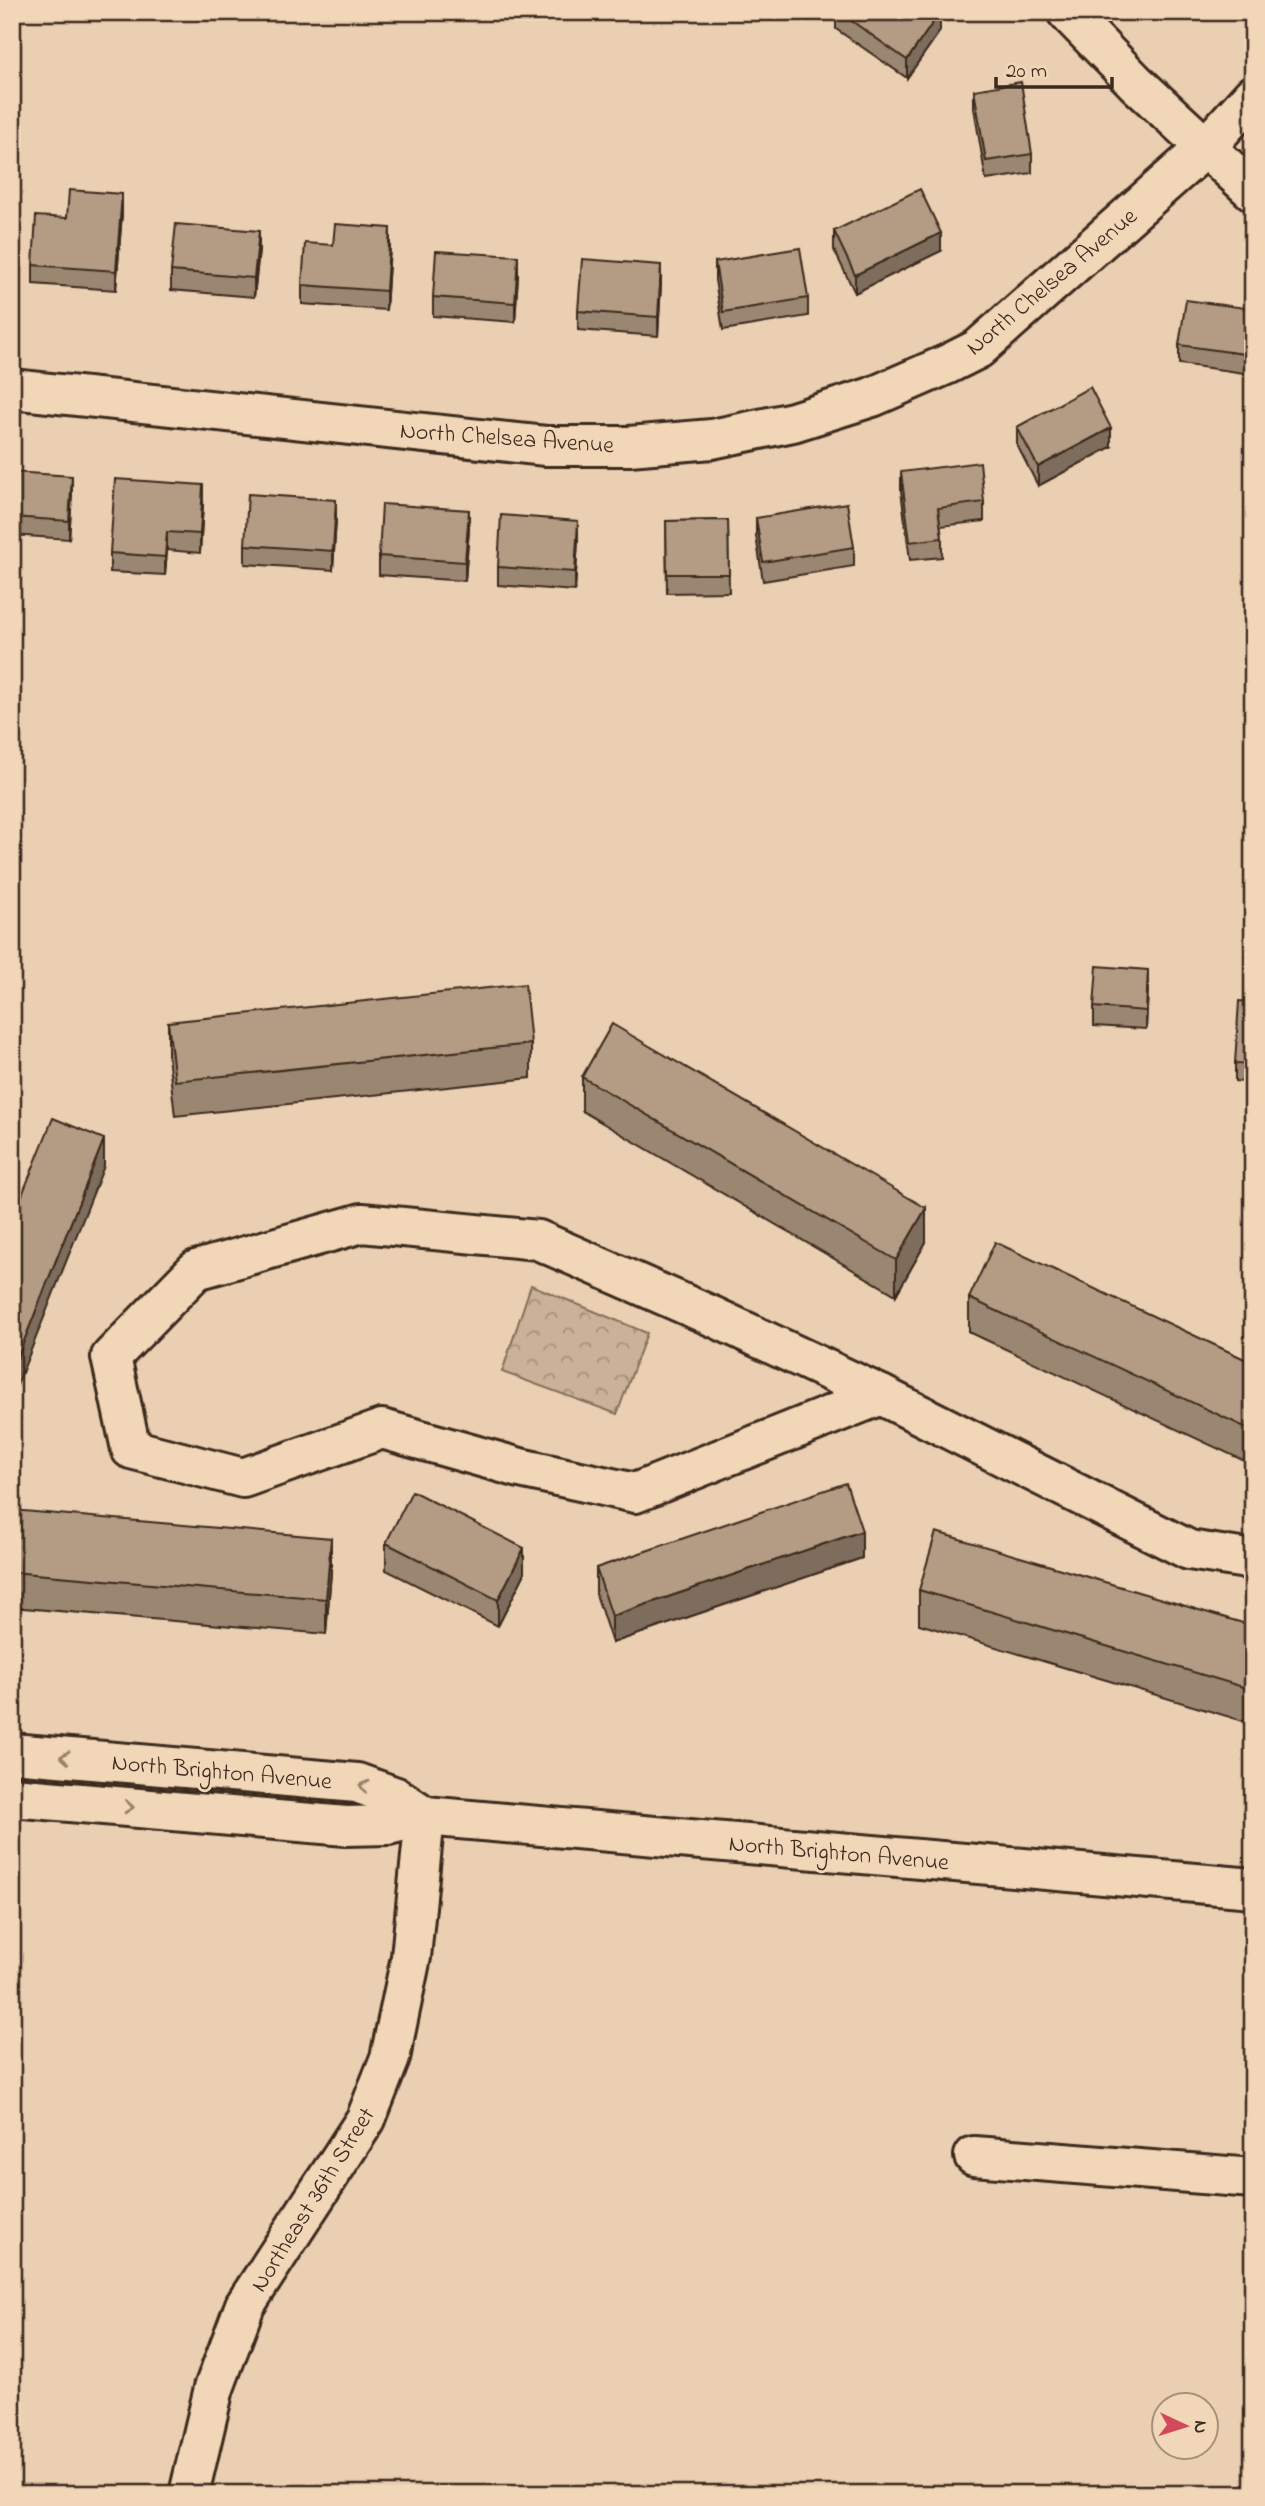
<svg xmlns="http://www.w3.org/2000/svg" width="1265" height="2506" font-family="'Indie Flower',sans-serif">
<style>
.forest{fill:url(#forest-crowns);stroke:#826e5a;stroke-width:2}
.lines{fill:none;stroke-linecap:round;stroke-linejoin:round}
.street-casing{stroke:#3b2a1e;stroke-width:44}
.secondary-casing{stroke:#3b2a1e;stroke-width:44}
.street{stroke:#f1d6b8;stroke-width:38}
.secondary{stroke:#f1d6b8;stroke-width:38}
.wall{fill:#9b8672;stroke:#3b2a1e;stroke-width:2}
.shaded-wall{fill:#7e6d5c;stroke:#3b2a1e;stroke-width:2}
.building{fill:#b49c84;stroke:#3b2a1e;stroke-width:2}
.oneway{stroke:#96806b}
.labels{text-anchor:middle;stroke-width:6;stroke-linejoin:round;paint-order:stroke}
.street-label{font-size:24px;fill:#3b2a1e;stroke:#f1d6b8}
</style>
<defs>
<pattern id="forest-crowns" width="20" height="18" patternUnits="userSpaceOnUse" patternTransform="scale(1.75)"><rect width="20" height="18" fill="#cab197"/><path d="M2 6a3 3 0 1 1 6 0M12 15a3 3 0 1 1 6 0" fill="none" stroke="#a5907b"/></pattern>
</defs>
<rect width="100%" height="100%" fill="#eacfb2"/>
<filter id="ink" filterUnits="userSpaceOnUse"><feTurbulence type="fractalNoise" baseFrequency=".0143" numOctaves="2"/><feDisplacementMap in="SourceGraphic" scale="14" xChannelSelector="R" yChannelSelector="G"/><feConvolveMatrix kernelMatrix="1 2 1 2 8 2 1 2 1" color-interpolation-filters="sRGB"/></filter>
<g filter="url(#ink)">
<polygon class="forest" points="531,1285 647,1333 617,1414 502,1372"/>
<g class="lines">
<defs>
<g id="street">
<polyline points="1067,12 1136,83 1253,191"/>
<polyline points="12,389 546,446 629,446 712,439 793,422 872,397 948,364 978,349 1205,148 1253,95"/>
<polygon points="362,1223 538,1240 714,1317 881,1395 635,1493 520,1468 382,1429 243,1478 131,1449 111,1357 196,1270"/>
<polyline points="881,1395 1189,1550 1253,1560"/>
<polyline points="974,2156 1253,2178"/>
<polyline points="189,2494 214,2388 245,2305 366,2119 390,2058 411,1957 425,1816"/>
</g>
<g id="secondary">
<polyline points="12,1753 357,1783 396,1797 425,1816"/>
<polyline points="12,1797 346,1826 388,1825 425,1816 1253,1888"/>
</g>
</defs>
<use href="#street" class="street-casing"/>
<use href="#secondary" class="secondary-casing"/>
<use href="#street" class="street"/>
<use href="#secondary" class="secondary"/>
</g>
<g class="wall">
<polygon points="836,12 940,12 940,31 907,78 836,29"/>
<polygon points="974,90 1032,154 1032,173 986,180 974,108"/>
<polygon points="122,213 116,290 33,284 33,265 67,218"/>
<polygon points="834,231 941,251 855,293 834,250"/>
<polygon points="390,246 386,310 302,304 302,285"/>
<polygon points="259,250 254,297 171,290 171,271"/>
<polygon points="715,262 808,298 808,316 723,330 715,280"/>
<polygon points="518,275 515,322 433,316 433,297"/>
<polygon points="661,284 658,336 578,330 578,311"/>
<polygon points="1253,309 1252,374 1179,364 1179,345"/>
<polygon points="1017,427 1111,447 1038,486 1017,445"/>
<polygon points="12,472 72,494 69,539 12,535"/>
<polygon points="901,472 984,502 984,521 940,526 942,538 942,557 910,560 901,491"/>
<polygon points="203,504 200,553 167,550 165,575 110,572 110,553"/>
<polygon points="336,518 333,570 245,564 245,545"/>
<polygon points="756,518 854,547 854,566 763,581 756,536"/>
<polygon points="728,520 729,592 667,593 666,521"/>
<polygon points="469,529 465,581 379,575 379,556"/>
<polygon points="578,539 575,591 498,585 498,567"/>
<polygon points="1148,988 1146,1029 1094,1026 1094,1007"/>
<polygon points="1253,1002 1253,1083 1235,1081 1235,1063"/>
<polygon points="168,1022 531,1044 531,1078 175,1116 168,1056"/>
<polygon points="582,1077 926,1242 896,1295 582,1111"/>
<polygon points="969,1298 1253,1363 1253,1465 969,1332"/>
<polygon points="12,1510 331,1572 326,1634 12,1607"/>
<polygon points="386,1543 524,1575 498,1626 386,1570"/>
<polygon points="862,1558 612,1643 596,1594 596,1568"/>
<polygon points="919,1590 1253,1626 1253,1724 919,1624"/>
</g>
<g class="shaded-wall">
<polygon points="940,12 940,31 907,78 907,60"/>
<polygon points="122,194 122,213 116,290 116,271"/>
<polygon points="390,228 390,246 386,310 386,291"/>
<polygon points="259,231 259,250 254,297 254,278"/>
<polygon points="941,233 941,251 855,293 855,275"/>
<polygon points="518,256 518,275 515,322 515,303"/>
<polygon points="661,265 661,284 658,336 658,317"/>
<polygon points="1111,428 1111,447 1038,486 1038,467"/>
<polygon points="72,476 72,494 69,539 69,521"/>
<polygon points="203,485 203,504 200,553 200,534"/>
<polygon points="336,500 336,518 333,570 333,551"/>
<polygon points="469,510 469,529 465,581 465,562"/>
<polygon points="578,521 578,539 575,591 575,572"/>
<polygon points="167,532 167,550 165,575 165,557"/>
<polygon points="1148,970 1148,988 1146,1029 1146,1011"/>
<polygon points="104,1139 104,1166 12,1398 12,1371"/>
<polygon points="926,1208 926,1242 896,1295 896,1260"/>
<polygon points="862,1531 862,1558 612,1643 612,1616"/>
<polygon points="331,1538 331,1572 326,1634 326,1599"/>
<polygon points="524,1548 524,1575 498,1626 498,1600"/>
</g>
<g class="building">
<polygon points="839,12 940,12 907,60"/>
<polygon points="1021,82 1032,154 986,161 974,90"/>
<polygon points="920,189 941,233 855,275 834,231"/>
<polygon points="69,190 122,194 116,271 33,265 36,216 67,218"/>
<polygon points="176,224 259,231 254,278 171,271"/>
<polygon points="335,224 390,228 386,291 302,285 305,243 333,245"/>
<polygon points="800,248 808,298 723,312 715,262"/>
<polygon points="436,251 518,256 515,303 433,297"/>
<polygon points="582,259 661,265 658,317 578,311"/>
<polygon points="1186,300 1253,309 1252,355 1179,345"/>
<polygon points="1090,387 1111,428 1038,467 1017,427"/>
<polygon points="980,462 984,502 938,508 942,538 910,542 901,472"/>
<polygon points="12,472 72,476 69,521 12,517"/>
<polygon points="115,479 203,485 200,534 167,532 165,557 110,553"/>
<polygon points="248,494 336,500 333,551 245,545"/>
<polygon points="847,503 854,547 763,562 756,518"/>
<polygon points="382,504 469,510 465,562 379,556"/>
<polygon points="501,515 578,521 575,572 498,567"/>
<polygon points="728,520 729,574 667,574 666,521"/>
<polygon points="1097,966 1148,970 1146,1011 1094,1007"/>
<polygon points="525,984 531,1044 175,1081 168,1022"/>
<polygon points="1239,1001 1253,1002 1253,1064 1235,1063"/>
<polygon points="612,1024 926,1208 896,1260 582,1077"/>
<polygon points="53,1118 104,1139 12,1371 12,1220"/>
<polygon points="995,1242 1253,1363 1253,1431 969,1298"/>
<polygon points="846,1483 862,1531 612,1616 596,1568"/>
<polygon points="412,1491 524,1548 498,1600 386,1543"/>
<polygon points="12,1510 331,1538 326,1599 12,1572"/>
<polygon points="936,1532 1253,1626 1253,1690 919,1590"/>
</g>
<defs><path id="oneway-chevron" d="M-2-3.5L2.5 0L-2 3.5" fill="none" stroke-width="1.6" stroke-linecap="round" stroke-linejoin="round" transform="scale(1.75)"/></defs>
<g class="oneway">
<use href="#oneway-chevron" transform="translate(65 1757) rotate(-175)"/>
<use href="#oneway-chevron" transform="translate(364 1786) rotate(-163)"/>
<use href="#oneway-chevron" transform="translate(129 1807) rotate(5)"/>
</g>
</g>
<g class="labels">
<g class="street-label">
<text transform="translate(1051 281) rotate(-40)" y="8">North Chelsea Avenue</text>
<text transform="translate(507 437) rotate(4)" y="8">North Chelsea Avenue</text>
<text transform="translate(222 1771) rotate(5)" y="8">North Brighton Avenue</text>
<text transform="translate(839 1852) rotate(5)" y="8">North Brighton Avenue</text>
<text transform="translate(312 2199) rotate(-58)" y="8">Northeast 36th Street</text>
</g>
</g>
<rect width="1265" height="2506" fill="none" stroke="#f1d6b8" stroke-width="42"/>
<rect x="21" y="21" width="1223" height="2464" fill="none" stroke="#3b2a1e" stroke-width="2.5" filter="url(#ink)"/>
<g transform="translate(1185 2426) rotate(94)"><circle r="33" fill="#f1d6b8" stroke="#a8917a" stroke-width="2"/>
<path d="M0-5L12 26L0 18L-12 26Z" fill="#d1495b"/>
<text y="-10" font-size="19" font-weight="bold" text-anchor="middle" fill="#3b2a1e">N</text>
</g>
<path d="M996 77v10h116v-10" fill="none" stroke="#3b2a1e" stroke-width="3.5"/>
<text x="1006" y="77" font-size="21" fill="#3b2a1e" stroke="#f1d6b8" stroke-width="5" paint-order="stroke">20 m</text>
</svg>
